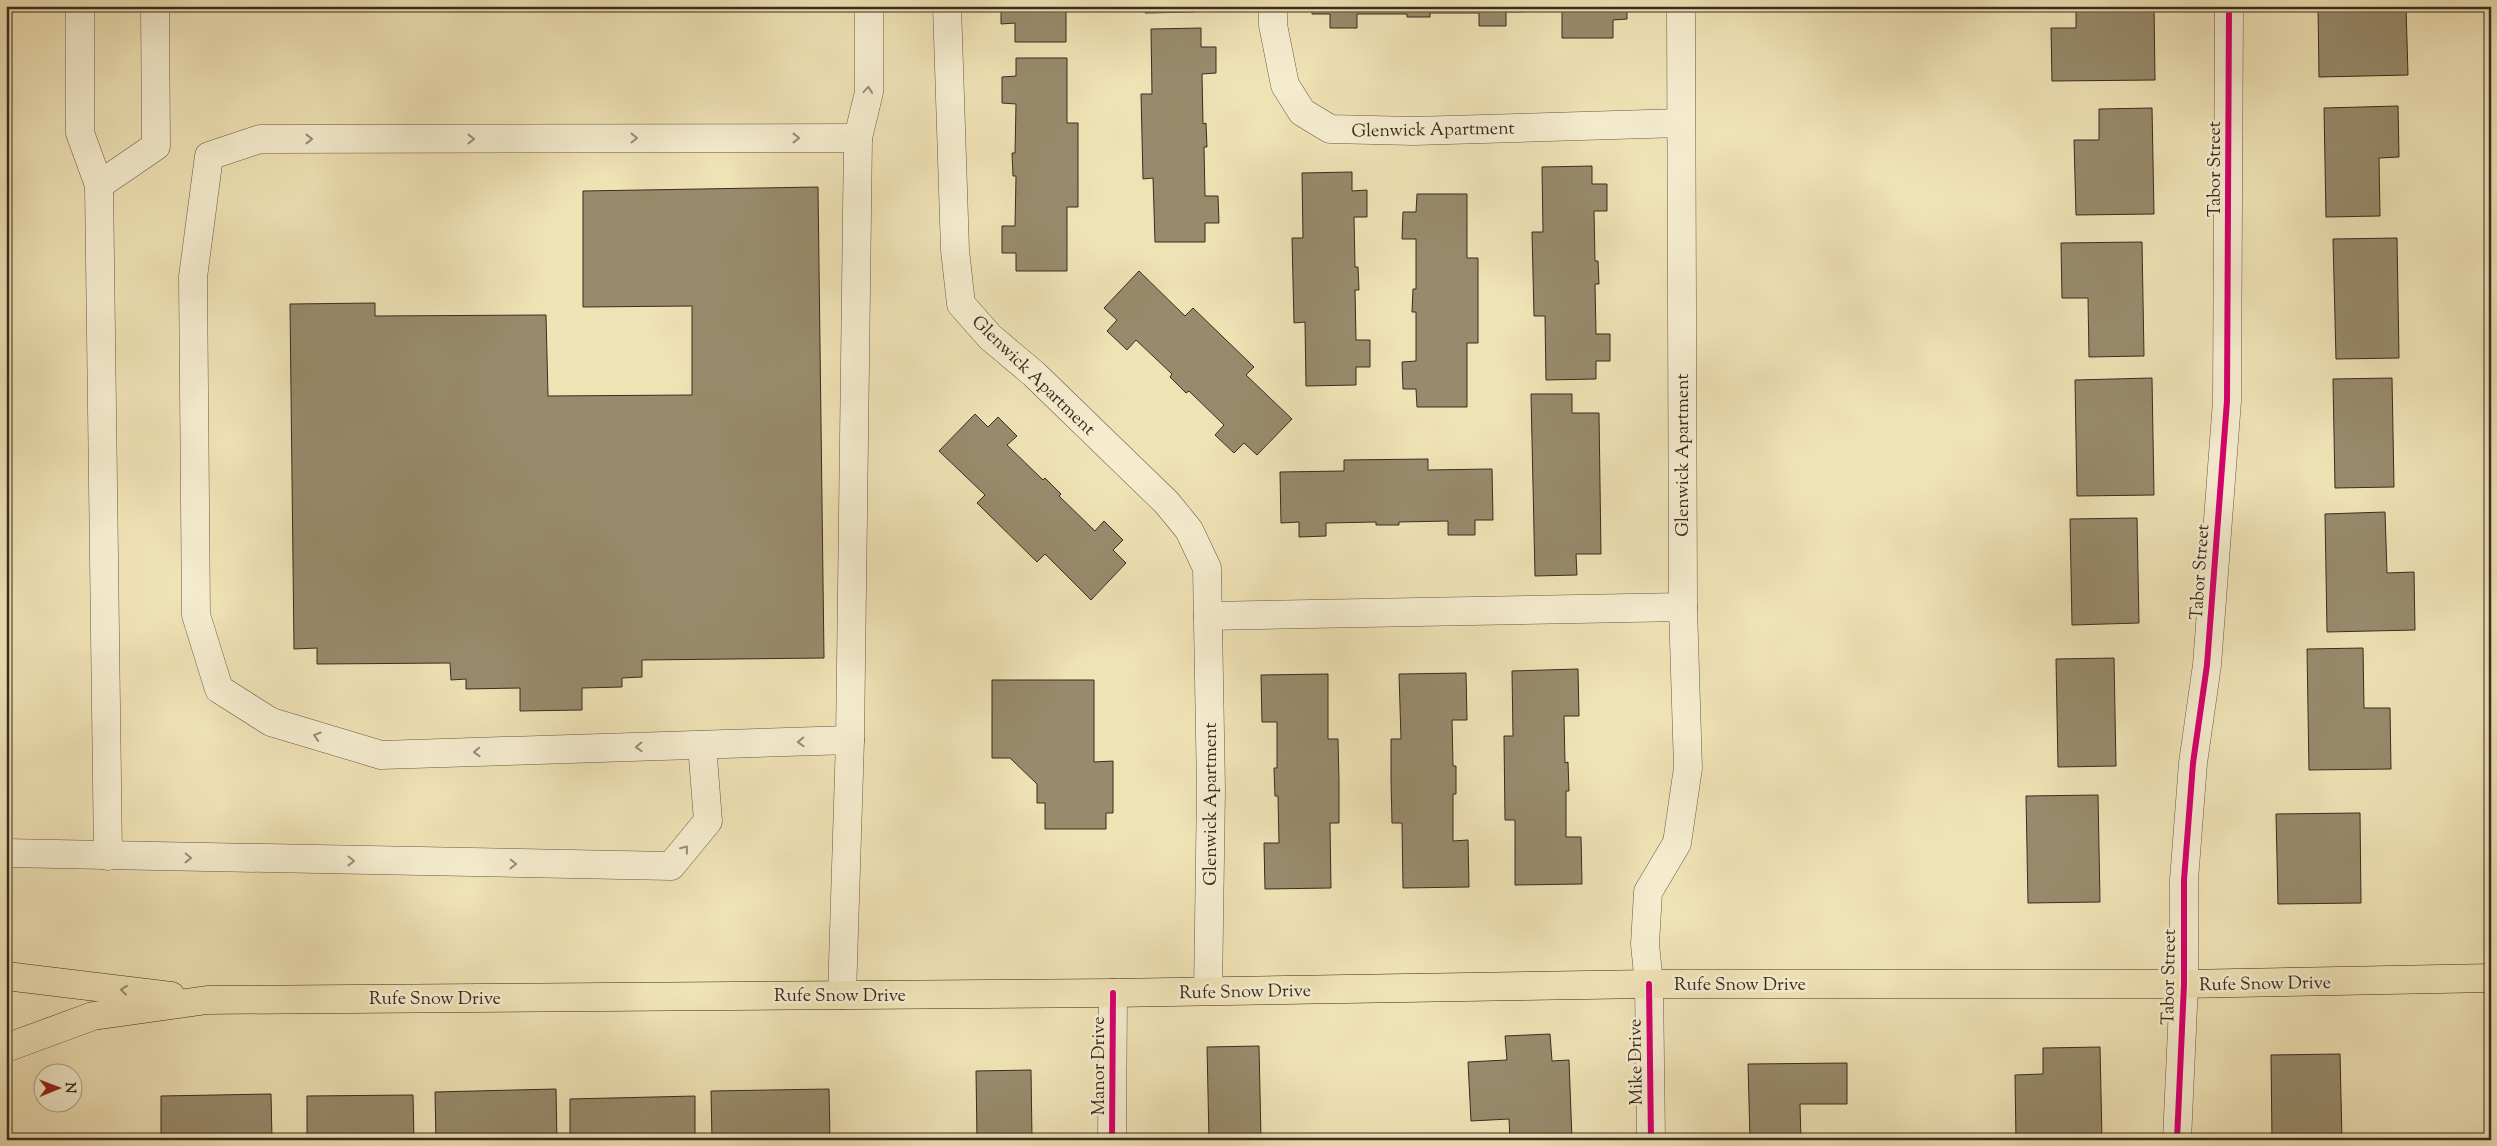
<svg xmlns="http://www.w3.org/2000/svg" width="2497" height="1146" font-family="'Sorts Mill Goudy',serif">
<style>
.building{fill:#988b6d;stroke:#3a2c1f}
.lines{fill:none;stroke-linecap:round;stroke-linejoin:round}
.minor-casing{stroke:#675a44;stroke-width:29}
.major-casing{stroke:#3a2c1f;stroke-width:29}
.minor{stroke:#f5eccf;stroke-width:28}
.major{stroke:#efe2b5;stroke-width:28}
.cycleway-casing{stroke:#f5eccf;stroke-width:9}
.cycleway{stroke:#d6006c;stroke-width:6}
.oneway{stroke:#988c77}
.oneway2{stroke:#94876a}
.labels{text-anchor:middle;stroke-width:5;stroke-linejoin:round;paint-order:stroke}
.street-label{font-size:18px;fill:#3a2c1f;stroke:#f5eccf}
</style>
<rect width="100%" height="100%" fill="#efe2b5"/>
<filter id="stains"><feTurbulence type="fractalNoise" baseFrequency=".004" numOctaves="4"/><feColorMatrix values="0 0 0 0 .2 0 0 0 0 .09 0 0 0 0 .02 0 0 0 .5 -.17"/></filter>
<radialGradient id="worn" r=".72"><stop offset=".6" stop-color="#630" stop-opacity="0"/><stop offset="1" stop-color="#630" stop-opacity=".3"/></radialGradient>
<g class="building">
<polygon points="1001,6 1066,6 1066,42 1015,42 1015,23 1001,24"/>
<polygon points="1145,6 1194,6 1194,12 1145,13"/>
<polygon points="1312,6 1524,6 1524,12 1506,12 1506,26 1479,26 1479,13 1430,13 1430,17 1407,17 1407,14 1357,14 1357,28 1330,28 1330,14 1312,14"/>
<polygon points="1562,6 1627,6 1627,19 1613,20 1613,38 1562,38"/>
<polygon points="2076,6 2154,6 2155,80 2052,81 2051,28 2076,28"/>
<polygon points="2318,6 2406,6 2408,75 2319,77"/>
<polygon points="1201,28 1201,47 1216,47 1216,73 1202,74 1203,124 1206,123 1207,147 1204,147 1205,196 1218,196 1219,223 1205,223 1205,242 1155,242 1153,178 1143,179 1141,94 1152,94 1151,29"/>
<polygon points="1016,58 1067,58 1067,123 1078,123 1078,207 1067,207 1067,271 1016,271 1016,253 1002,253 1002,226 1015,226 1016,176 1013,176 1012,153 1015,153 1016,104 1002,103 1002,77 1016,76"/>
<polygon points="2398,106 2399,157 2379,158 2380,216 2326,217 2324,108"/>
<polygon points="2152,108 2154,214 2076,215 2074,140 2099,140 2099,109"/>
<polygon points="1592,166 1592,184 1607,184 1607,211 1594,211 1595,261 1598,261 1599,284 1595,284 1596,334 1610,334 1610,361 1596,361 1596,379 1546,380 1545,316 1534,316 1532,232 1543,232 1542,167"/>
<polygon points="1352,172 1352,191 1367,190 1367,217 1354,217 1355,267 1358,267 1359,290 1355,290 1356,340 1370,340 1370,367 1356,367 1356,385 1306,386 1305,322 1294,323 1292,238 1303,238 1302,173"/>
<polygon points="818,187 824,658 642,660 642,677 622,678 622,687 582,688 582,710 520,711 520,688 466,689 466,679 451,680 450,663 317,664 317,648 294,649 290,304 375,303 375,316 546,315 548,396 692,395 692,306 583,307 583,191"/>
<polygon points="1417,194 1467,194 1467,258 1478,258 1478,343 1467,343 1467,407 1417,407 1416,389 1403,389 1402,362 1416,361 1416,312 1412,312 1413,289 1416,289 1416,239 1402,239 1403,212 1416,212"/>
<polygon points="2397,238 2399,358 2336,359 2333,239"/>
<polygon points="2142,242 2144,356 2089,357 2088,298 2062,298 2061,243"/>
<polygon points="1139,271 1185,316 1193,308 1254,367 1246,375 1292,419 1257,455 1244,443 1234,453 1215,435 1224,425 1189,391 1186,393 1170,377 1172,374 1136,340 1127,350 1107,331 1117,320 1104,308"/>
<polygon points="2152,378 2154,495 2077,496 2075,380"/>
<polygon points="2392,378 2394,487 2335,488 2333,379"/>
<polygon points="1531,394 1572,394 1572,413 1599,413 1601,554 1576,554 1577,575 1535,576"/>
<polygon points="975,414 988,427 998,417 1017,436 1007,445 1043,480 1045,478 1061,494 1059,496 1095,531 1104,521 1123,540 1113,550 1126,563 1091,600 1045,554 1037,562 977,503 985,495 939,451"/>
<polygon points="1428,459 1428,470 1492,469 1493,520 1475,520 1475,535 1448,535 1448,521 1399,522 1399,525 1376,525 1376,522 1326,523 1326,536 1299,537 1299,522 1281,523 1280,472 1344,471 1344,460"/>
<polygon points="2385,512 2387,573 2414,572 2415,630 2327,632 2325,514"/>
<polygon points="2137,518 2139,623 2072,625 2070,519"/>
<polygon points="2363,648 2364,708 2390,708 2391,769 2309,770 2307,649"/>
<polygon points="2114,658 2116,766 2058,767 2056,659"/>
<polygon points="1578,669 1579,716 1564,716 1565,763 1568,762 1569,791 1566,791 1566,837 1581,837 1582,884 1515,885 1515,820 1505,820 1504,736 1513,736 1512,671"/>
<polygon points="1466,673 1467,720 1452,720 1453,766 1456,766 1456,794 1453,794 1453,841 1468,840 1469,887 1403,888 1402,823 1392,823 1391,781 1391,739 1401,739 1399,674"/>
<polygon points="1328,674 1328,739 1338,739 1339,781 1339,823 1330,823 1331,888 1265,889 1264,843 1279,843 1278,796 1275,796 1274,768 1277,768 1277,722 1262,722 1261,675"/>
<polygon points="992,680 1094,680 1094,762 1113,761 1113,813 1106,813 1106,829 1045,829 1045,803 1037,803 1037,784 1010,758 992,758"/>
<polygon points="2098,795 2100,902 2028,903 2026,796"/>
<polygon points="2360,813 2361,903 2278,904 2276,814"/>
<polygon points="1550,1034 1552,1061 1569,1060 1572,1140 1510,1140 1509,1119 1471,1121 1468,1062 1507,1060 1505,1036"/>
<polygon points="1259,1046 1261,1140 1209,1140 1207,1047"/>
<polygon points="2100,1047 2102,1140 2016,1140 2015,1075 2043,1074 2043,1048"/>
<polygon points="2340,1054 2342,1140 2272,1140 2271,1055"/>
<polygon points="1847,1063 1847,1104 1800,1104 1801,1140 1750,1140 1748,1064"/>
<polygon points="1031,1070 1032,1140 977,1140 976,1071"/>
<polygon points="556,1089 557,1140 436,1140 435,1092"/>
<polygon points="829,1089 830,1140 712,1140 711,1091"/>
<polygon points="271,1094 272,1140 161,1140 161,1096"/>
<polygon points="413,1095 414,1140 307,1140 307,1096"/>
<polygon points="695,1096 695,1140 570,1140 570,1099"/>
</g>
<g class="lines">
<defs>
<g id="minor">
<polyline points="80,6 80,133 99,185 108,856"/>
<polyline points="947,6 955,250 961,304 990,337 1034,374 1167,503 1189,530 1207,568 1211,789 1208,991"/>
<polyline points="1273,6 1273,25 1285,85 1302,112 1330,129 1414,131 1681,123"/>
<polyline points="99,185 156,146 155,6"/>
<polyline points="1208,616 1683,607"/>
<polyline points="850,740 381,755 271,722 219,689 196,615 193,277 209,156 260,139 858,138"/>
<polyline points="6,853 671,866 708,821 702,745"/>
<polyline points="842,995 850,740 858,138 869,92 869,6"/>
<polyline points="1112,1140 1113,993"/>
<polyline points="1651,1140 1649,984 1645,944 1648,892 1677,843 1688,768 1683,607 1681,6"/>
<polyline points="2177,1140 2184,984 2184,880 2193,763 2207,665 2227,401 2229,6"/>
</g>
<g id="major">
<polyline points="6,976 171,996"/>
<polyline points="6,1048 93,1016 207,1000 1113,993 1649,984 2184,984 2491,978"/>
</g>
</defs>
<use href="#minor" class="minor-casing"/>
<use href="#major" class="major-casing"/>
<use href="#minor" class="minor"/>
<use href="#major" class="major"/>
<defs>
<g id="cycleway">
<polyline points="1649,984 1651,1140"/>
<polyline points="1112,1140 1113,993"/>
<polyline points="2177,1140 2184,984 2184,880 2193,763 2207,665 2227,401 2229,6"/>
</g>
</defs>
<use href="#cycleway" class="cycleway-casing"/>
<use href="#cycleway" class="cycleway"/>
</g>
<defs><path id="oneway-chevron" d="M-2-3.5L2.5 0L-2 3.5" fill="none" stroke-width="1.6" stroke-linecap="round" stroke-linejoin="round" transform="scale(1.25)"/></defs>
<g class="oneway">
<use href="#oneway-chevron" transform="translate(868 90) rotate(-85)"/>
<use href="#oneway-chevron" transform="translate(634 138)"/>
<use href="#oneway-chevron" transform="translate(796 138)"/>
<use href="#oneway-chevron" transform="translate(309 139)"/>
<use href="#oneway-chevron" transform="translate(471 139)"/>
<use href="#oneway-chevron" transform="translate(317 736) rotate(-163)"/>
<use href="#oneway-chevron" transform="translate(801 742) rotate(178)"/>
<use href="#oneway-chevron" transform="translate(639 747) rotate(178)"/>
<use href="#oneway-chevron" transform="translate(477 752) rotate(178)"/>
<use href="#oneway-chevron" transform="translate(685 849) rotate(-51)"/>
<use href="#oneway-chevron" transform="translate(188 858) rotate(1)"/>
<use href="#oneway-chevron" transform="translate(351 861) rotate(1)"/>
<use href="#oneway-chevron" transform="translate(513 864) rotate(1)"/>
</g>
<use class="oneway2" href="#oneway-chevron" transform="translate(124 990) rotate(-173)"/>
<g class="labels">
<g class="street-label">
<text transform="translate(1433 129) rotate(-1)" y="6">Glenwick Apartment</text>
<text transform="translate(2214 169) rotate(-90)" y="6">Tabor Street</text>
<text transform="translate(1034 375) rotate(44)" y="6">Glenwick Apartment</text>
<text transform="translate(1682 455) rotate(-90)" y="6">Glenwick Apartment</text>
<text transform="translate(2199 572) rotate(-86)" y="6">Tabor Street</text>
<text transform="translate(1210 804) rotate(-90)" y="6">Glenwick Apartment</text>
<text transform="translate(2168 977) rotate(-89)" y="6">Tabor Street</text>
<text transform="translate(2265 983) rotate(-1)" y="6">Rufe Snow Drive</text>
<text x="1740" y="990">Rufe Snow Drive</text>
<text transform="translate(1245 991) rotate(-1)" y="6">Rufe Snow Drive</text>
<text x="840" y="1001">Rufe Snow Drive</text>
<text x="435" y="1004">Rufe Snow Drive</text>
<text transform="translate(1635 1062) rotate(-91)" y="6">Mike Drive</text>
<text transform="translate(1098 1066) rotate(-90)" y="6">Manor Drive</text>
</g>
</g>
<rect width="2497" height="1146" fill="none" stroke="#efe2b5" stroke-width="25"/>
<rect x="8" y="8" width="2482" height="1131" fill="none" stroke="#3a2c1f" stroke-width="2.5"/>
<rect x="12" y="12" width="2472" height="1121" fill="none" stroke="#3a2c1f"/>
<g transform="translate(58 1088) rotate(89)"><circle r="24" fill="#f5eccf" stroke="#aa9f89"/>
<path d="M0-4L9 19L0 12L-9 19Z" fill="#8f2418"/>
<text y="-8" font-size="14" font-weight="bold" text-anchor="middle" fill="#3a2c1f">N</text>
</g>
<rect width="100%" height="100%" filter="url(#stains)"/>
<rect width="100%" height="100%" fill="url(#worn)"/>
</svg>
